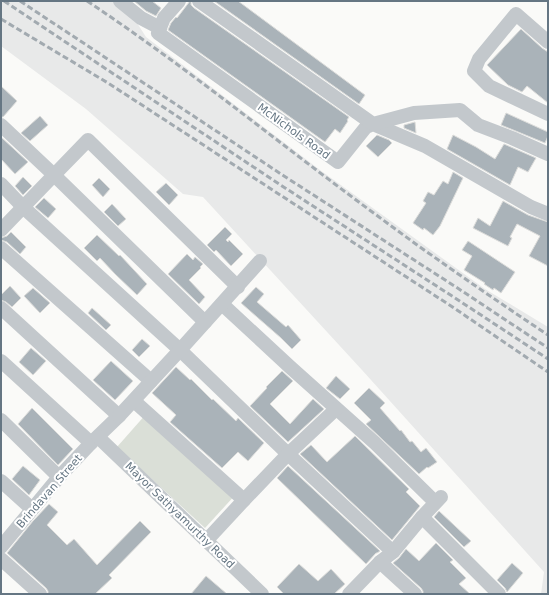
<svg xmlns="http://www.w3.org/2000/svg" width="549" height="595" font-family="'DejaVu Sans',sans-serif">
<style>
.built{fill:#e8e9e9}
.green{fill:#dadfd7}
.building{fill:#aab3b9;stroke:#dcdcda}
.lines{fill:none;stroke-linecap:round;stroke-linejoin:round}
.minor{stroke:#c3c8cc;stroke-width:14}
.rail{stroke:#a2aab0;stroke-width:3;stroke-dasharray:6 3;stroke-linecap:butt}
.labels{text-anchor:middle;stroke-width:4;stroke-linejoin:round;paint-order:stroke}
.street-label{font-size:11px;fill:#657683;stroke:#fff}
</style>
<rect width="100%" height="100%" fill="#fafaf8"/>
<polygon class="built" points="1,1 123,1 146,37 320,170 485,289 548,327 548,594 541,594 544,572 362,370 203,197 183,194 86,109 1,46"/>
<polygon class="green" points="147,413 237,493 205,528 117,447"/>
<g class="building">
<polygon points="134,1 152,1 161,8 156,16 146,11"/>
<polygon points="190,1 191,1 191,5 194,8 349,117 347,120 348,121 340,133 335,129 325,142 168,30 171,23 176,17 177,18"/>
<polygon points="214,1 238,1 365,95 359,104"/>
<polygon points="521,29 542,48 548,52 548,103 527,86 522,92 508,85 487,65"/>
<polygon points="1,86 17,101 3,117 1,117"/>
<polygon points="506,113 548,132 548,136 545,143 501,125"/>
<polygon points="40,116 48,125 30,141 21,133"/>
<polygon points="415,122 416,133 404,128 404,125"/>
<polygon points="377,135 389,140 392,143 378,157 366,146"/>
<polygon points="453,135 476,147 495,159 504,144 536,158 528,172 518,167 510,185 447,149"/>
<polygon points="1,137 28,162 15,174 1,159"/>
<polygon points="453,172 463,178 440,226 433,235 424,228 423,230 413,223 426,203 423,201 428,192 434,195 443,181 448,184"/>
<polygon points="23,177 32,186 23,195 15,186"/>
<polygon points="99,178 110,189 103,197 92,185"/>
<polygon points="166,183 178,195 169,205 156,192"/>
<polygon points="44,198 56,209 48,218 35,207"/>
<polygon points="503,201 528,215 548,222 548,266 529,256 540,236 517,224 510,237 512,238 508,246 473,228 478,218 490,226"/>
<polygon points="112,204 126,219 118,226 104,212"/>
<polygon points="225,227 232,234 226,240 228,242 229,240 243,254 231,266 216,250 214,252 207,245"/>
<polygon points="11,232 26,247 20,254 7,242 1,240 1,238 7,236"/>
<polygon points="97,235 119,256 120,255 147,284 137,295 115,274 100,258 97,261 84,248"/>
<polygon points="468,241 515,272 501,293 494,288 493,290 484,284 485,283 464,270 472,256 462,250"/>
<polygon points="187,254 193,260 195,257 203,264 200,267 201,268 189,280 205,297 199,304 168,274"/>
<polygon points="10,286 21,298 12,307 6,302 1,300 1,295"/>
<polygon points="256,287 264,294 257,302 286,327 288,325 301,340 292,349 281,338 241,303"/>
<polygon points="33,288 50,303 40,313 24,296"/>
<polygon points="92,308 111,325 106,330 88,313"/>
<polygon points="142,339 150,346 139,357 132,350"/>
<polygon points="31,348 46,361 33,375 19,362"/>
<polygon points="111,361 133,381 115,400 93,380"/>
<polygon points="176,367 190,380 191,379 212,400 213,399 236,421 238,418 264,443 248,461 238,452 222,468 170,422 176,415 152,393"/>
<polygon points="282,371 293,381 270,404 290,424 313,399 324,409 288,442 250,406 267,388 266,387"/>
<polygon points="336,376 350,389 340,399 326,388"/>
<polygon points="369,388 385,403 380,408 400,431 401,430 410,442 412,441 421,452 426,448 437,462 428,468 427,467 419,474 366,424 371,420 354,403"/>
<polygon points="32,408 73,449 58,465 18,424"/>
<polygon points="355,436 409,489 406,492 420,506 392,540 300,454 311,445 327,462"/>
<polygon points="23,466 40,480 29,495 12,479"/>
<polygon points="288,466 380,551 377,553 376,553 366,564 277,478"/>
<polygon points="49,504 58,512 47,525 67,545 74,539 97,565 140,521 151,532 109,575 112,578 95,594 48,594 48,591 46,588 7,553 33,521"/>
<polygon points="439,511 471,541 464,547 434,517"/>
<polygon points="436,543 453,560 450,562 466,578 459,584 470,594 423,594 423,591 421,588 393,563 399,558 406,549 419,561"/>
<polygon points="512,563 523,573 507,592 505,588 497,580"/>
<polygon points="299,564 318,581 331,569 345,584 334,594 284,594 277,587"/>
<polygon points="206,576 227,594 191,594"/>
</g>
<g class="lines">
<g class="minor">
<polyline points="120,1 141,18 160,28"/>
<polyline points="179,1 164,18 158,33 338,162 366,127 373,124 425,146 531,207 548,214"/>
<polyline points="199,1 373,124 414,113 460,110 478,125 512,138 548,154"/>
<polyline points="548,42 516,14 479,59 474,71 489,86 548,114"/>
<polyline points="1,125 54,175 205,322"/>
<polyline points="1,184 23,207 180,350 288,454 393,552"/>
<polyline points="1,230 54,175 88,140 238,287"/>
<polyline points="1,248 151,381"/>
<polyline points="222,304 290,367 375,443 435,502"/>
<polyline points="1,308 119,416 91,443 59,477 1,547"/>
<polyline points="1,361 91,443"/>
<polyline points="134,401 244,500"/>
<polyline points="119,416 180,350 260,261"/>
<polyline points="1,420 59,477"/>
<polyline points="98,437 262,594"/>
<polyline points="1,481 32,509"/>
<polyline points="422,517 499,594"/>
<polyline points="206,541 244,500 288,454 336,409"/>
<polyline points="1,559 40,594"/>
<polyline points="380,562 415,594"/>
<polyline points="349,594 380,562 393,552 422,517 441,497"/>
</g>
<g class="rail">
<polyline points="4,1 279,184 455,298 548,359"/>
<polyline points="20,1 284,176 459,289 548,348"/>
<path d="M87,1C188,68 281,145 379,217C434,258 491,297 548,335"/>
<polyline points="1,19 108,83 451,306 548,372"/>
</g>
</g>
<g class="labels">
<g class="street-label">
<text transform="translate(294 131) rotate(36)" y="4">McNichols Road</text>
<text transform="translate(49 491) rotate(-49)" y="4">Brindavan Street</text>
<text transform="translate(180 515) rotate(44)" y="4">Mayor Sathyamurthy Road</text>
</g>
</g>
<rect width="549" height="595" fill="none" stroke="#657683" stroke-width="4"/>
</svg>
